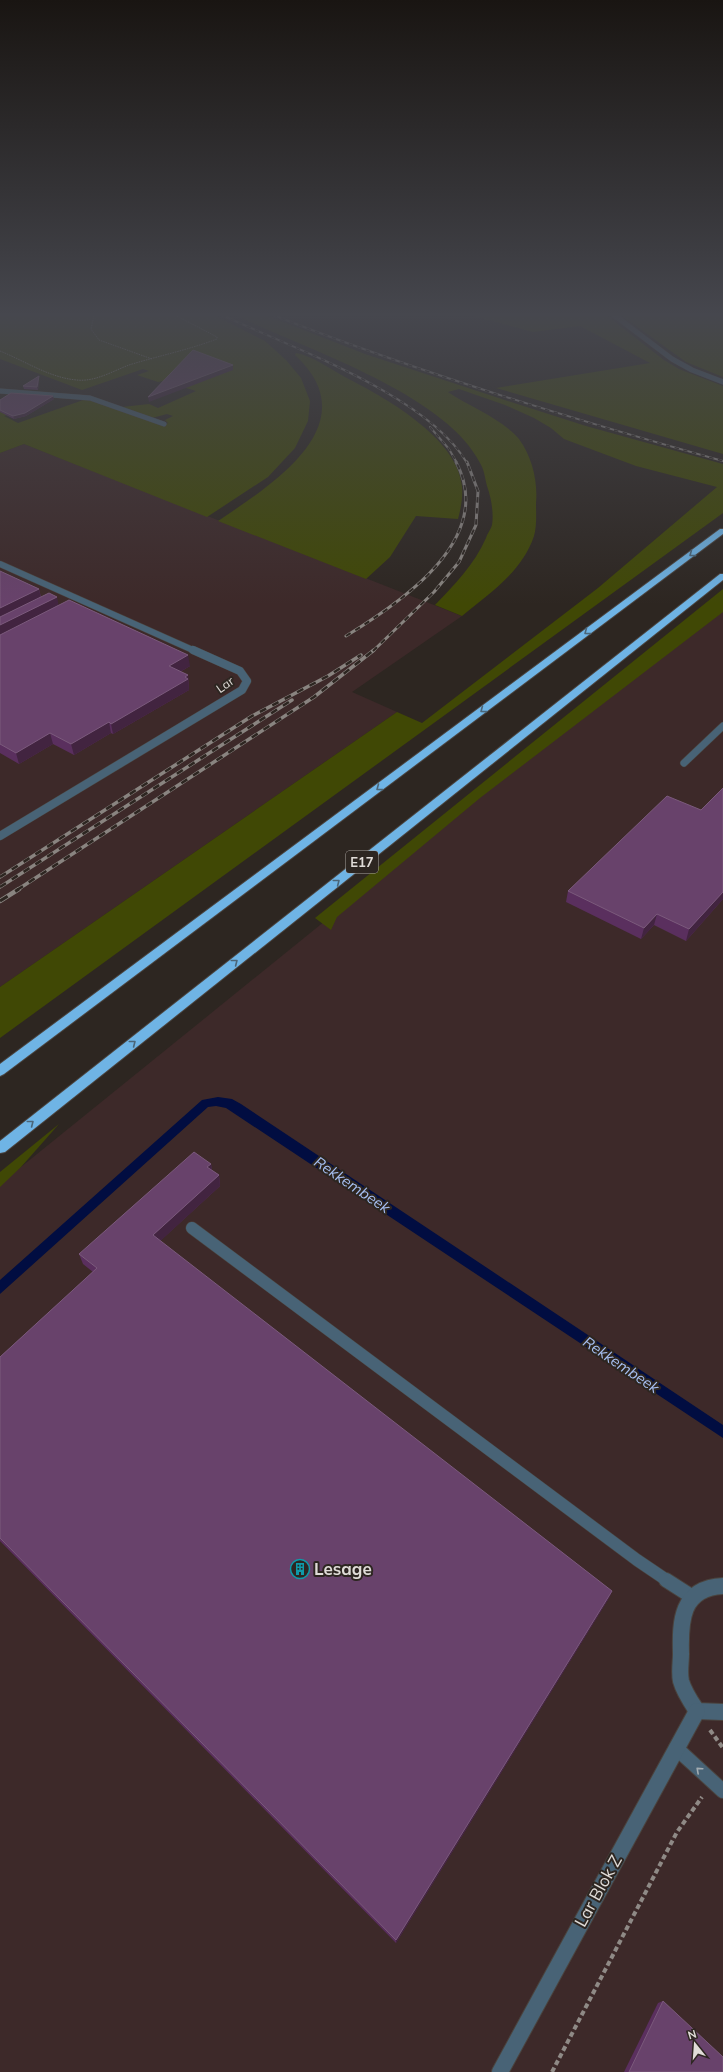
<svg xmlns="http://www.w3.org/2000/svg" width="723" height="2072" font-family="Mulish,sans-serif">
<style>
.industrial{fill:#3d2929}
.green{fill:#404805}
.water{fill:#010d41}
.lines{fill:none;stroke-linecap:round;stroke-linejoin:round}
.lane-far2-casing{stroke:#4a433e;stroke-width:8}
.lane-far1-casing{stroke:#4a433e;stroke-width:13}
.lane-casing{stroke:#4a433e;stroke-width:16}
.street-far3-casing{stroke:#4a433e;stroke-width:5.5}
.street-far2-casing{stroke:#4a433e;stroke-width:7}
.street-far1-casing{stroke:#4a433e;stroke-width:9}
.street-casing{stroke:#4a433e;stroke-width:18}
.highway-casing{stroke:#4a433e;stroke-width:2}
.path-far1{stroke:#8f8a86;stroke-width:1;stroke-dasharray:1.5 1;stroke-linecap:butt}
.path{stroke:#8f8a86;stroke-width:4;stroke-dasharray:5 3;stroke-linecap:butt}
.lane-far2{stroke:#486376;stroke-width:7}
.lane-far1{stroke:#486376;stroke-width:12}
.lane{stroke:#486376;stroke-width:14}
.street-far3{stroke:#486376;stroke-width:5}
.street-far2{stroke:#486376;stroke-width:6}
.street-far1{stroke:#486376;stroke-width:8}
.street{stroke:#486376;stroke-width:16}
.highway{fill:#6fb4e5;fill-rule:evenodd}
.rail-far3-casing{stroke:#898480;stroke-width:2}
.rail-far2-casing{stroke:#898480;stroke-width:3}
.rail-far1-casing{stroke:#898480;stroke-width:3.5}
.rail-casing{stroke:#898480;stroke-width:4.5}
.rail-far3{stroke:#2d2621;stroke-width:1.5;stroke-dasharray:4.5;stroke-linecap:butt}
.rail-far2{stroke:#2d2621;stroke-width:2;stroke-dasharray:5.5;stroke-linecap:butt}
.rail-far1{stroke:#2d2621;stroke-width:2.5;stroke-dasharray:7;stroke-linecap:butt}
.rail{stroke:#2d2621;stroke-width:3;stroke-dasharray:9;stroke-linecap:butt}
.wall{fill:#5a2f5e}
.shaded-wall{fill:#422440}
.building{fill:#68426b;stroke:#7b5a7c}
.oneway{stroke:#4b6679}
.oneway2{stroke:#a3acb1}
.labels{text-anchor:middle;stroke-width:4;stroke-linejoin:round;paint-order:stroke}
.far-street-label{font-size:12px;fill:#e0dcd8;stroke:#2d2621}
.shield{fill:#2d2621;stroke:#aaa5a1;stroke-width:1}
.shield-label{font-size:13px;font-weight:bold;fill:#e0dcd8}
.water-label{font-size:15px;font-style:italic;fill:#a6bff2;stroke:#2d2621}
.near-poi-label{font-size:17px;font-weight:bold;fill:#e0dcd8;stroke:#2d2621;text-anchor:start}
.near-street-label{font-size:17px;fill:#e0dcd8;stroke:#2d2621}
</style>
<rect width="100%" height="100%" fill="#2d2621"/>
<g class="industrial">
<polygon points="24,444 462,616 352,692 397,712 0,987 0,453"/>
<polygon points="723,599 723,2072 0,2072 0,1184"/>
</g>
<g class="green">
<polygon points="0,315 214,315 265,341 286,360 301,378 310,401 308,421 295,448 268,477 207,517 24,444 0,453 0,400 29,409 4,416 18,423 86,399 164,425 168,423 165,420 173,416 167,414 152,418 122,407 149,404 158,408 196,391 163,381 158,382 137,375 149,371 143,369 82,390 0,359"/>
<path d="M235,315H265L365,354L511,402L586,426L723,464V513L0,1038V987L397,712L422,723L598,588L717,487L636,466L564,439L551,428L534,418L505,405L459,389L448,392C470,407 501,418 519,439C532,457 538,481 536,503C536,513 537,526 534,536C522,572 490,593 462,616L435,605C455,584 474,565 486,538C487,534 491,529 492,525C494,513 491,497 487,486C485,478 484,469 480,463C446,394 303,348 235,315Z"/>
<polygon points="470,315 606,315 664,360 679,369 723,386 723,454 496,388 650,363 580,326 533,332"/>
<polygon points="621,315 723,315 723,377 686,362"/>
<path d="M296,353C313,356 330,369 345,377C384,397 457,437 462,486C463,497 461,508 458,519L416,516L390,557L366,579L218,521C271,485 370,424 295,355Z"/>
<polygon points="723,589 723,612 480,798 337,917 331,930 315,918"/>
<polygon points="59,1124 21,1167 0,1187 0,1172"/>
</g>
<polygon class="water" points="218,1097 232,1099 241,1104 723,1425 723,1438 226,1108 216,1106 208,1107 0,1294 0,1280 202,1100"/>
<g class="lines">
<defs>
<polyline id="lane-far2" points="684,763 723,726"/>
<polyline id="lane-far1" points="192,1228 637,1560 668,1581"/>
<g id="lane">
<polyline points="666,1580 691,1596"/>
<polyline points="676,1748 723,1791"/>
</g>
<g id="street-far3">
<polyline points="614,315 672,359 692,370 723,382"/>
<polyline points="0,391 90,398 164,424"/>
</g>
<polyline id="street-far2" points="0,564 195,651"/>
<polyline id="street-far1" points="0,836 242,690 247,681 240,671 193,650"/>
<g id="street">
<path d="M723,1586C681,1588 680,1621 681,1654C681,1663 679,1672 681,1681C684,1692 691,1702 697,1711L723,1712"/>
<polyline points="500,2072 697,1711"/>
</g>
<g id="highway">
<polygon points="720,529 723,529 723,534 4,1074 0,1076 0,1064"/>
<polygon points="720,574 723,574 723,580 5,1152 0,1153 0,1141"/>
</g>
</defs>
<use href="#lane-far2" class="lane-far2-casing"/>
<use href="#lane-far1" class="lane-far1-casing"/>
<use href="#lane" class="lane-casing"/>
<use href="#street-far3" class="street-far3-casing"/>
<use href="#street-far2" class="street-far2-casing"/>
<use href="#street-far1" class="street-far1-casing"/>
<use href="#street" class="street-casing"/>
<use href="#highway" class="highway-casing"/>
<g class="path-far1">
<polyline points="94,315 91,329 99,340 152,359"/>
<path d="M0,351C25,361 50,378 77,380C95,382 113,371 129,365C158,356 188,350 217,339V337L175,315"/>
</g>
<g class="path">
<polyline points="710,1730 723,1748"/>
<polyline points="552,2072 677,1832 702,1797"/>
</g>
<use href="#lane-far2" class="lane-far2"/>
<use href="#lane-far1" class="lane-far1"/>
<use href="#lane" class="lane"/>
<use href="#street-far3" class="street-far3"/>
<use href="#street-far2" class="street-far2"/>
<use href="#street-far1" class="street-far1"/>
<use href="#street" class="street"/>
<use href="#highway" class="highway"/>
<defs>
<g id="rail-far3">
<path d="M222,315C292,348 428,395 467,463"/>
<path d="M273,315C420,373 571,419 723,461"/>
<polyline points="430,427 449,449 457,463"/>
</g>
<g id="rail-far2">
<path d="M346,636C400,603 497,539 456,462"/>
<polyline points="373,651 434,592 459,562 476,525 478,491 467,462"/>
</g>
<g id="rail-far1">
<polyline points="0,877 252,716 328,676 361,655"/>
<polyline points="0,887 292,700"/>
<polyline points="17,890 314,697 374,650"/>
</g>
<polyline id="rail" points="0,901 19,889"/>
</defs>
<use href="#rail-far3" class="rail-far3-casing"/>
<use href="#rail-far2" class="rail-far2-casing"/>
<use href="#rail-far1" class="rail-far1-casing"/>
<use href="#rail" class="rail-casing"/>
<use href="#rail-far3" class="rail-far3"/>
<use href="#rail-far2" class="rail-far2"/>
<use href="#rail-far1" class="rail-far1"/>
<use href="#rail" class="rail"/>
</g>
<g class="wall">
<polygon points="39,379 38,390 24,389 23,386"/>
<polygon points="54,399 26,416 14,419 0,412 0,400"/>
<polygon points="0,571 39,589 41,597 190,666 180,672 188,675 189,690 113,734 111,733 74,755 53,744 19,764 0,753"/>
<polygon points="701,810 723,899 686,941 654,925 641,939 566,902 568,891"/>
<polygon points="211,1164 212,1170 219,1175 220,1186 160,1241 612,1591 609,1598 396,1943 0,1541 0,1357 93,1272 83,1264 79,1254"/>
<polygon points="663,2001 723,2072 624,2072 658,2003"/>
</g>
<g class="shaded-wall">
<polygon points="233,365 233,370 149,402 148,397"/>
<polygon points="39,376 39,379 38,390 37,387"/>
<polygon points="53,396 54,399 26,416 14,419 13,416"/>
<polygon points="39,589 41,599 0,619 0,608"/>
<polygon points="57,597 59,607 0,637 0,625"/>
<polygon points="188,655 190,666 171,677 169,666"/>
<polygon points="188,675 189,690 113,734 111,724"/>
<polygon points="109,722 111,733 74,755 71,744"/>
<polygon points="50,733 53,744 19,764 16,753"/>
<polygon points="723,892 723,899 686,941 689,929"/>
<polygon points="657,914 654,925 641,939 644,928"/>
<polygon points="211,1164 213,1175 207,1167"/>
<polygon points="219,1175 220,1186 155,1246 153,1235"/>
<polygon points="612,1591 609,1598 396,1943 396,1940"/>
</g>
<g class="building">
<polygon points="193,350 233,365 148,397"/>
<polygon points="39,376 37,387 23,386"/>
<polygon points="11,393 53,396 25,413 13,416 0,410 0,400"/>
<polygon points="0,571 39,589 0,608"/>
<polygon points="49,593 57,597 0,625 0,617"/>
<polygon points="69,600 188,655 169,666 188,675 185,677 188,679 111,724 109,722 71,744 50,733 16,753 0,744 0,635"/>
<polygon points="723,788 723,892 689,929 657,914 644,928 568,891 667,796 701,810"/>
<polygon points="194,1152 211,1164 207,1167 219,1175 153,1235 612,1591 396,1940 0,1538 0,1357 97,1268 79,1254"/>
<polygon points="663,2001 723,2057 723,2072 629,2072"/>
</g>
<defs><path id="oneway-chevron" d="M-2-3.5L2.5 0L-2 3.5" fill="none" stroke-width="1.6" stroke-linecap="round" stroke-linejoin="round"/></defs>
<g class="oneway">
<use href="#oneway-chevron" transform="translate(692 554) rotate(143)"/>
<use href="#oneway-chevron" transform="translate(587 632) rotate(143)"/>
<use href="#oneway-chevron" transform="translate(483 710) rotate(143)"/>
<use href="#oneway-chevron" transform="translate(379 788) rotate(143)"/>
<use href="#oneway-chevron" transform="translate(337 882) rotate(-38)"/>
<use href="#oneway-chevron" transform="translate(235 962) rotate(-38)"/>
<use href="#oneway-chevron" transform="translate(133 1043) rotate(-38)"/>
<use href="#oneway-chevron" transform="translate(31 1123) rotate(-38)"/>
</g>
<use class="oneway2" href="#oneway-chevron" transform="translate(699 1770) rotate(-138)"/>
<linearGradient id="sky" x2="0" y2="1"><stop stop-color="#191512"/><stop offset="0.52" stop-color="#46474e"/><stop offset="1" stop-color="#46474e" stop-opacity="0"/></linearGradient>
<rect width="723" height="605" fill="url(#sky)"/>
<defs>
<symbol id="building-ring" viewBox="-11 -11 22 22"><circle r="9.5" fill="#2d2621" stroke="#0f9aa8" stroke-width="1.5"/><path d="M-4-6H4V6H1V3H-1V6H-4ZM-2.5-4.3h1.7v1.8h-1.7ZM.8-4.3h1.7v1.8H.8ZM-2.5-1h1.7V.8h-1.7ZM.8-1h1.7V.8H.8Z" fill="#0f9aa8"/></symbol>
</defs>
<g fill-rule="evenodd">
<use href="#building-ring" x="289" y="1558" width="22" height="22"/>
</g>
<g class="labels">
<g class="far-street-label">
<text transform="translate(225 685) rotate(-35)" y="4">Lar</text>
</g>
<rect class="shield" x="346" y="851" width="32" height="22" rx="3"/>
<g class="shield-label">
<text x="362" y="867">E17</text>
</g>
<g class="water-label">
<text transform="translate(352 1185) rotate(34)" y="5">Rekkembeek</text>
<text transform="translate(621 1365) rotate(34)" y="5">Rekkembeek</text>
</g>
<g class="near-poi-label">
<text x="314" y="1575">Lesage</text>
</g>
<g class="near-street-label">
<text transform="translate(598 1891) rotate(-61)" y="6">Lar Blok Z</text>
</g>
</g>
<g transform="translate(695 2044) rotate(343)" stroke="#2d2621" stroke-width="3" paint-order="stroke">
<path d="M0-3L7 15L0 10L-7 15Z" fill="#e0dcd8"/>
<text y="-6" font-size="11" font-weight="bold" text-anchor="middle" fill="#e0dcd8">N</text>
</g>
</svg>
